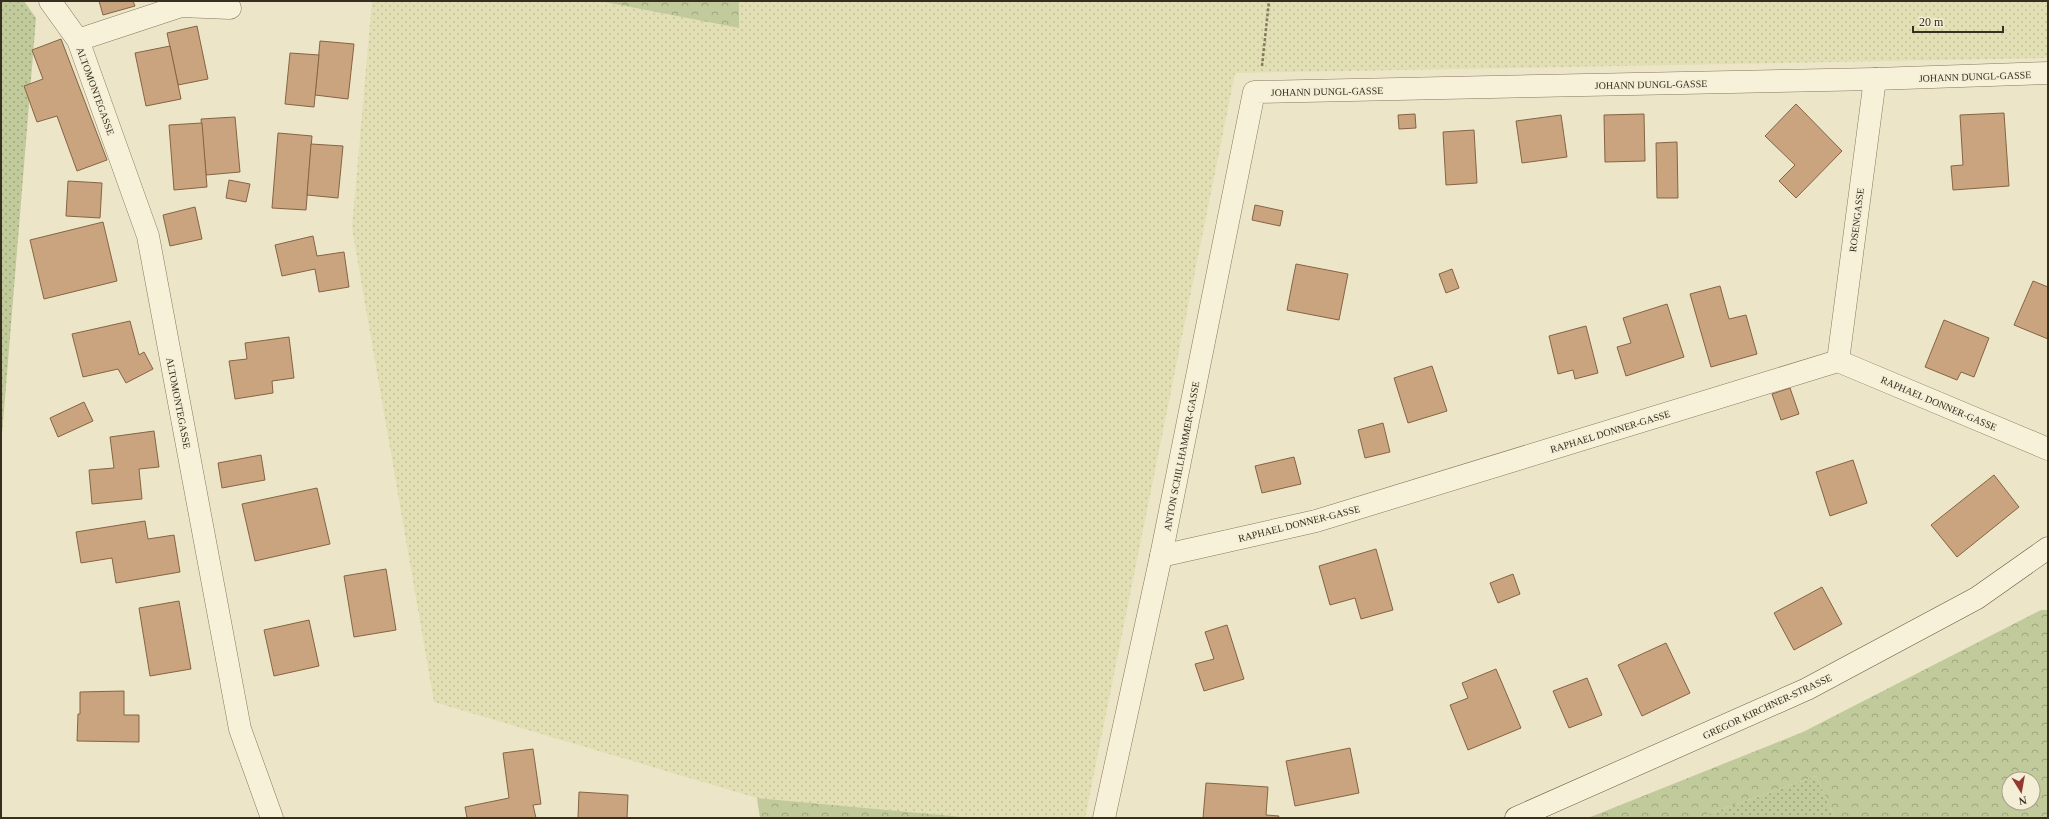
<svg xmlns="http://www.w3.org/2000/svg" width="2049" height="819" font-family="Georgia,serif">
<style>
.farmland{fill:url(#farmland-dots)}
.grass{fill:url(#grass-dots)}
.forest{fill:url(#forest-crowns);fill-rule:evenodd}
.building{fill:#c9a47e;stroke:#856444}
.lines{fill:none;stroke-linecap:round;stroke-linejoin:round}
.street-casing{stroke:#87775d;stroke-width:23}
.secondary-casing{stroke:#695840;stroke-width:23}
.path{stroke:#87775d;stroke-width:2.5;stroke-dasharray:3 2;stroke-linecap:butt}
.street{stroke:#f7f1da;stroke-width:22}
.secondary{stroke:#f7f1da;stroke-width:22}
.labels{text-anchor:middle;stroke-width:3;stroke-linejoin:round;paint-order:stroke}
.street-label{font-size:10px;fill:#382e20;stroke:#f4eed6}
</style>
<defs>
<pattern id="farmland-dots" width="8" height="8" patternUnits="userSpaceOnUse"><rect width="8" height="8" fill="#e2dfb4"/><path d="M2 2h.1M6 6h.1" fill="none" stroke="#c3c09a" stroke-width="1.8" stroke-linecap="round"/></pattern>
<pattern id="grass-dots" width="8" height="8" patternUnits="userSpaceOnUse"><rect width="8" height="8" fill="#c0ca9b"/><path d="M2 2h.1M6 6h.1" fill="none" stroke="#9da47e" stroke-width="1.8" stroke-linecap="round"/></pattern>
<pattern id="forest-crowns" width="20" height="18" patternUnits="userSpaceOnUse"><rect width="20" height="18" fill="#c0ca9b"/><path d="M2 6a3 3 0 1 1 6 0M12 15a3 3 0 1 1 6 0" fill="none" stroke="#9da47e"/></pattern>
</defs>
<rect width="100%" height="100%" fill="#ece5c7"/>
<polygon class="farmland" points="372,1 599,1 738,28 739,1 2048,1 2048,58 1235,73 1085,818 974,818 757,798 434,702 352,228"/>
<g class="grass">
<polygon points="1,1 24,1 36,18 1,447"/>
<polygon points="1816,776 1835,818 1697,818"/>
</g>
<g class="forest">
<polygon points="599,1 739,1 739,28"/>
<path d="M2041,610H2048V818H1835L1816,776L1697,818H1588L1803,732ZM2009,779H2033V803H2009Z"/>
<polygon points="757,798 974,818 760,818"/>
</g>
<g class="building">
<polygon points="99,1 133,1 135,6 103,15"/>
<polygon points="197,26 208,79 178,85 167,33"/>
<polygon points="61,39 107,160 77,171 57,116 37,122 24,86 43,79 32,50"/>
<polygon points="320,41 354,44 348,99 315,95"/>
<polygon points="170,46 181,99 146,106 135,53"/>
<polygon points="290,53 319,55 314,107 285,104"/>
<polygon points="1796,104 1842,151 1796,198 1779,181 1795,165 1765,136"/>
<polygon points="2004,113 2009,186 1953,190 1951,166 1963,165 1960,115"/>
<polygon points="1415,114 1416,128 1399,129 1398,115"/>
<polygon points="1644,114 1645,161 1605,162 1604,115"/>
<polygon points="1561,115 1567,157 1522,163 1516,121"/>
<polygon points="235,117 240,172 206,175 201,119"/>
<polygon points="202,123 207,187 174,190 169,125"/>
<polygon points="1474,130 1477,183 1446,185 1443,132"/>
<polygon points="278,133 312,136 306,210 272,208"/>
<polygon points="1677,142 1678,198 1657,198 1656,143"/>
<polygon points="311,144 343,146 338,198 307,195"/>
<polygon points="229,180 250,184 246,202 226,198"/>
<polygon points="68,181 102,183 100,218 66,216"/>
<polygon points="1255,205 1283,211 1280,226 1252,220"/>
<polygon points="195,207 202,239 170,246 163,215"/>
<polygon points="103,222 117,281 44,299 30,240"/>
<polygon points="313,236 317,256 344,252 349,287 319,292 315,269 282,276 275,245"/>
<polygon points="1296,264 1348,274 1339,320 1287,310"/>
<polygon points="1452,269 1459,288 1446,293 1439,274"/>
<polygon points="2033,281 2048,287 2048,339 2014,325"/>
<polygon points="1720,286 1729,319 1746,315 1757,354 1711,367 1690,294"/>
<polygon points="1667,304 1684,357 1626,376 1617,347 1631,343 1623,318"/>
<polygon points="1944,320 1989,338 1974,377 1961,372 1957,380 1925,367"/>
<polygon points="130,321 139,355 144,352 153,369 126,383 118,369 83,377 72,334"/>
<polygon points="1586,326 1598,373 1575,379 1573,370 1558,374 1549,336"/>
<polygon points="289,337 294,378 272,381 273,393 235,399 229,361 247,359 245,343"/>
<polygon points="1432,366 1447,411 1408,423 1394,378"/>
<polygon points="1790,388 1799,414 1781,420 1772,394"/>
<polygon points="84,402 93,421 58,437 50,418"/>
<polygon points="1383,423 1390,452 1365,458 1358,430"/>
<polygon points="154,431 159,467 139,469 142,499 92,504 89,470 114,468 110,437"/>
<polygon points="261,455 265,480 222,488 218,463"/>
<polygon points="1294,457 1301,484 1262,493 1255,466"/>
<polygon points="1853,460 1867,503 1830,516 1816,472"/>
<polygon points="1994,475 2019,507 1957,557 1931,525"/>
<polygon points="317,488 330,544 255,561 242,504"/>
<polygon points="145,521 148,539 174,535 180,572 116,583 112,558 81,563 76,532"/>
<polygon points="1376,549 1393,610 1361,619 1355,598 1330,605 1319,566"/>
<polygon points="386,569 396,630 354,637 344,576"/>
<polygon points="1513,574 1520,594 1498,603 1490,583"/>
<polygon points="1822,587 1842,624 1794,650 1774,613"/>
<polygon points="179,601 191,669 150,676 139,608"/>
<polygon points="309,620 319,666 274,676 264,630"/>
<polygon points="1227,625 1244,679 1204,691 1195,664 1214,659 1205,632"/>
<polygon points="1666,643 1690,693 1642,716 1618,665"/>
<polygon points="1496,669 1521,728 1468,750 1450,705 1468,698 1462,683"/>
<polygon points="1587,678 1602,715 1569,728 1553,691"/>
<polygon points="124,691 124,715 139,715 139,742 77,741 78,714 80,714 80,692"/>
<polygon points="1350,748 1359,793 1295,806 1286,761"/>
<polygon points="533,749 541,804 533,805 536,818 467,818 465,807 509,798 503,753"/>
<polygon points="1206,783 1268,787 1266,815 1279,816 1278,818 1203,818"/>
<polygon points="579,792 628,795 627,818 578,818"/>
</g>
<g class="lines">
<defs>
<g id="street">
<polyline points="50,1 78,40 148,236 240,729 272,818"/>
<polyline points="78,40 181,6 230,8"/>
<polyline points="1838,361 1875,79"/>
<polyline points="1161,556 1316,521 1838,361 2048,449"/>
<polyline points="1104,818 1161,556 1254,92 1875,79 2048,73"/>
</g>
<polyline id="secondary" points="1516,818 1807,689 1977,598 2048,548"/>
</defs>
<use href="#street" class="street-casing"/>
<use href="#secondary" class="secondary-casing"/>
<polyline class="path" points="1262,66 1269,1"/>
<use href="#street" class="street"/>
<use href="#secondary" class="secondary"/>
</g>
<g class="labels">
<g class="street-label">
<text transform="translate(1975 76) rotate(-2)" y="4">JOHANN DUNGL-GASSE</text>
<text transform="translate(1651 84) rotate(-1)" y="4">JOHANN DUNGL-GASSE</text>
<text transform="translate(96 91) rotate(70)" y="4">ALTOMONTEGASSE</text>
<text transform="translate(1327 91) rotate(-1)" y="4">JOHANN DUNGL-GASSE</text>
<text transform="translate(1856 220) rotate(-83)" y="4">ROSENGASSE</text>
<text transform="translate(179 403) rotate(79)" y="4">ALTOMONTEGASSE</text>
<text transform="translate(1939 403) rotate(23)" y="4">RAPHAEL DONNER-GASSE</text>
<text transform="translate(1610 431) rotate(-17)" y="4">RAPHAEL DONNER-GASSE</text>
<text transform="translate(1181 456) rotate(-79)" y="4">ANTON SCHILLHAMMER-GASSE</text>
<text transform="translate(1299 523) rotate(-14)" y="4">RAPHAEL DONNER-GASSE</text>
<text transform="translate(1767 706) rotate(-25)" y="4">GREGOR KIRCHNER-STRASSE</text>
</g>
</g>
<rect width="2049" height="819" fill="none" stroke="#382e20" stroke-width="4"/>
<g transform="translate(2021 791) rotate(169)"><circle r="19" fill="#f4eed6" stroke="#a9a18d"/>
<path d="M0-3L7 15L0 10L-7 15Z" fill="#943830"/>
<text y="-6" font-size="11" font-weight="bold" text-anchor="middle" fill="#382e20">N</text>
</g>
<path d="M1913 26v6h90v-6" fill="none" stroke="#382e20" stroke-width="2"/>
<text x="1919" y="26" font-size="12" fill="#382e20" stroke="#f4eed6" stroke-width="3" paint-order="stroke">20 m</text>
</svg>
